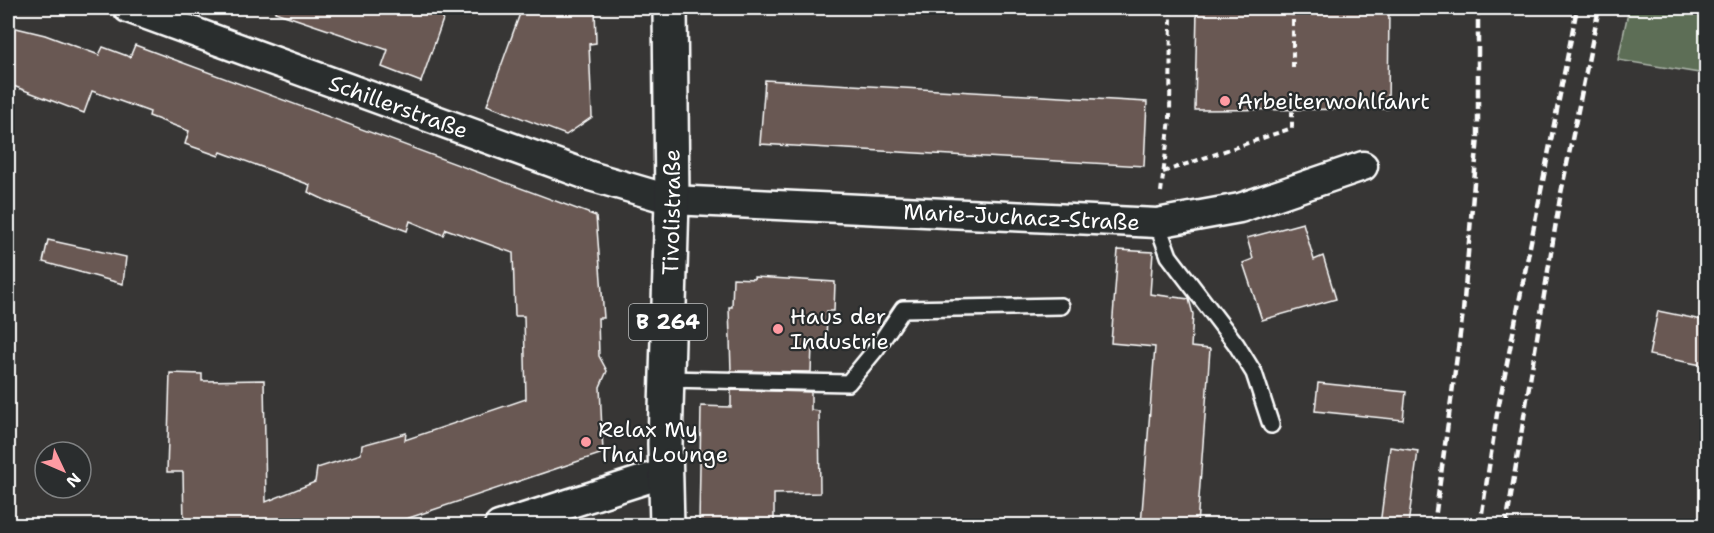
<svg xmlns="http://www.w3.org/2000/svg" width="1714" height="533" font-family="'Shantell Sans',sans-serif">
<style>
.green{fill:#5d6e57;stroke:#aeb6ab;stroke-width:1.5}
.building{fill:#695852;stroke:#fff;stroke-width:1.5}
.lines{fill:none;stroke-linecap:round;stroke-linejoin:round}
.service-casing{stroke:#fff;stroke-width:20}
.minor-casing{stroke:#fff;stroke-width:33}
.primary-casing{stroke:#fff;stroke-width:38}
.path{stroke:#fff;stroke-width:4;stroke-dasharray:6 4.5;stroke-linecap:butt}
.service{stroke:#2a2d2e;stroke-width:15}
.minor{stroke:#2a2d2e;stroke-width:28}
.primary{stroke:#2a2d2e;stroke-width:33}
.rail{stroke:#fff;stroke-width:4.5;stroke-dasharray:9 4.5;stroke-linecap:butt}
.poi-dot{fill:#ff9aa2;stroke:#2a2d2e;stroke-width:2}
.labels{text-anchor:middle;stroke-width:4.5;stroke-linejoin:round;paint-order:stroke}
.shield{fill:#2a2d2e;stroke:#bfc0c0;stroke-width:1.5}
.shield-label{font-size:21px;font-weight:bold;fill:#fff}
.poi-label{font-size:22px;fill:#fff;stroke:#2a2d2e;text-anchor:start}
.street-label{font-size:22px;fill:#fff;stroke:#2a2d2e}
</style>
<rect width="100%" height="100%" fill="#373635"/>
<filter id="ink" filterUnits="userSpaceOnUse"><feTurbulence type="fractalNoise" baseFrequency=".0167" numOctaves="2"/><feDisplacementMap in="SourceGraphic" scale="12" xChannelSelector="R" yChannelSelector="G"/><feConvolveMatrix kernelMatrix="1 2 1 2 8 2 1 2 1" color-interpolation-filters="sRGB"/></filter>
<g filter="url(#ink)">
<polygon class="green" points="1629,8 1706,8 1706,74 1618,60"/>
<g class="building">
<polygon points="276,8 447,8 421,82 382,67 388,50 275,12"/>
<polygon points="522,8 595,8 596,43 589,44 592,117 566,135 487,105"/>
<polygon points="1197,8 1389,8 1388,109 1195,110"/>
<polygon points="8,26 45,35 99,55 103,47 130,57 135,45 596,216 604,318 598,318 599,356 607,371 600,387 603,453 388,525 184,525 183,472 167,472 170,373 202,374 202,381 264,380 266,502 315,482 317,468 361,454 362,445 406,433 405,440 526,399 524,316 515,316 513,253 446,229 443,235 410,221 407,231 327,201 308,192 310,185 221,152 219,156 185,144 189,131 149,116 150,112 92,91 84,113 8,84"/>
<polygon points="765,80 1147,102 1144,166 760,144"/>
<polygon points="1303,223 1314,260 1323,256 1336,299 1262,320 1243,263 1253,259 1247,238"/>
<polygon points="48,240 126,257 123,284 43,262"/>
<polygon points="1118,250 1153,252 1150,294 1189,299 1193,314 1191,347 1210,349 1197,525 1141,525 1155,347 1111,343"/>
<polygon points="754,277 835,282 834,311 827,311 826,347 812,346 811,372 731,371 729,307 732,307 733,278 754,279"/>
<polygon points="1658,311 1707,321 1707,366 1649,355"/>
<polygon points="1318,383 1406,392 1403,420 1315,411"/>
<polygon points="731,390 811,392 811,410 819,411 820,493 774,494 774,525 699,525 701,406 731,407"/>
<polygon points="1390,447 1418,451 1408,525 1380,525"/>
</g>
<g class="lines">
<defs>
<g id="service">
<polyline points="1157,223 1169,256 1236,344 1254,373 1271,425"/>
<polyline points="666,379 848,383 876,349 903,309 1061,306"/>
</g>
<g id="minor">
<path id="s1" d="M128,8L590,176L672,200L1157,223L1240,208L1363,166"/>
<polyline points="499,526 665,473"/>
</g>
<g id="primary">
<path id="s2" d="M667,526L665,444L672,200L670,8"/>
</g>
</defs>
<use href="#service" class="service-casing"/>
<use href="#minor" class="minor-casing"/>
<use href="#primary" class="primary-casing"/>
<g class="path">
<polyline points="1293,68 1293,8"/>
<polyline points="1163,172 1292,128 1292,110"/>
<polyline points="1161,192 1170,119 1171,8"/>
</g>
<use href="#service" class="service"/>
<use href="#minor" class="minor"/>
<use href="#primary" class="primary"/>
<g class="rail">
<polyline points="1434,526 1463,312 1478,136 1478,8"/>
<polyline points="1480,526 1497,414 1577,8"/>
<polyline points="1506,526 1560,198 1599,8"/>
</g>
</g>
</g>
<g class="poi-dot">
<circle cx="1225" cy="101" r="6"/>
<circle cx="778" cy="329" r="6"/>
<circle cx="586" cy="442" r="6"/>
</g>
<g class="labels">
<rect class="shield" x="629" y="304" width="78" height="36" rx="4.5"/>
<g class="shield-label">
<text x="668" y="329">B 264</text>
</g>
<g class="poi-label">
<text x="1237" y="109">Arbeiterwohlfahrt</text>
<text x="790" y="324">Haus der<tspan x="790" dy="25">Industrie</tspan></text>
<text x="598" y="437">Relax My<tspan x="598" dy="25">Thai Lounge</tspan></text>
</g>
<g class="street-label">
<text dy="8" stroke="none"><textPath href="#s1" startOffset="288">Schillerstraße</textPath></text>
<text dy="8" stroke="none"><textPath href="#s2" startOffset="314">Tivolistraße</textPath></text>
<text dy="8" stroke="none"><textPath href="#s1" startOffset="927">Marie-Juchacz-Straße</textPath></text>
</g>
</g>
<rect width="1714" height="533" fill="none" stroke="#2a2d2e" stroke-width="30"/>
<rect x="15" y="15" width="1684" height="503" fill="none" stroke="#fff" stroke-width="2" filter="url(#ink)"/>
<g transform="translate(63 470) rotate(134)"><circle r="28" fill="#2a2d2e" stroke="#7f8182" stroke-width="1.5"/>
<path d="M0-4.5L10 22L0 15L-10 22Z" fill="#ff9aa2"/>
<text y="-9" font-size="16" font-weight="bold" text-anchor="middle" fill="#ffffff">N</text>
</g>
</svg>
